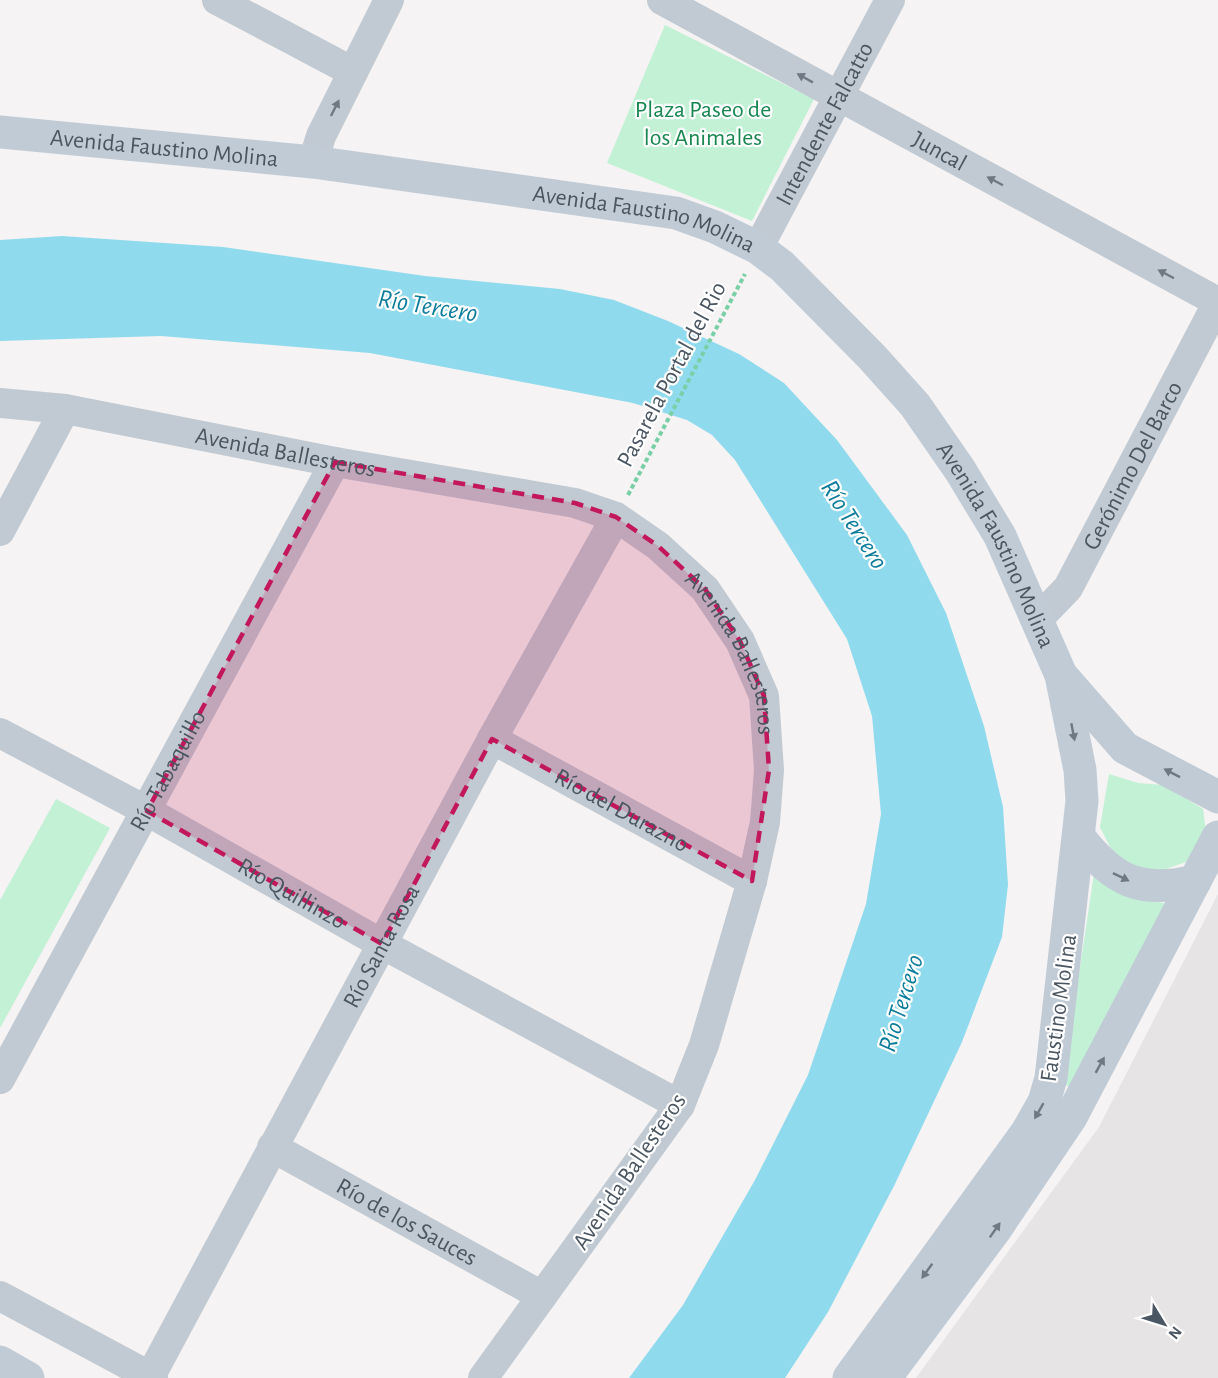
<svg xmlns="http://www.w3.org/2000/svg" width="1218" height="1378" font-family="'Alegreya Sans',sans-serif">
<style>
.education{fill:#e6e4e5}
.green{fill:#c3f1d5}
.water{fill:#90daee}
.lines{fill:none;stroke-linecap:round;stroke-linejoin:round}
.path{stroke:#7ad0a6;stroke-width:4;stroke-dasharray:4.5 3;stroke-linecap:butt}
.street{stroke:#c1cad2;stroke-width:30}
.secondary{stroke:#c1cbd6;stroke-width:33}
.oneway{fill:#6e7983}
.oneway2{fill:#6e7984}
.marked{fill:#c2185b;fill-opacity:0.2;stroke:#c2185b;stroke-width:4.5;stroke-dasharray:12 8;stroke-linejoin:round}
.labels{text-anchor:middle;stroke-width:4.5;stroke-linejoin:round;paint-order:stroke}
.park-label{font-size:24px;fill:#17864f;stroke:#fff}
.street-label{font-size:24px;fill:#4a5661;stroke:#fff}
.water-label{font-size:26px;font-style:italic;fill:#0c7c9b;stroke:#fff}
</style>
<rect width="100%" height="100%" fill="#f5f3f3"/>
<polygon class="education" points="1218,894 1218,1378 916,1378 1099,1127"/>
<g class="green">
<polygon points="665,25 814,99 752,221 607,163"/>
<polygon points="1109,774 1138,783 1164,785 1203,809 1206,831 1186,862 1163,870 1133,868 1111,849 1100,827"/>
<polygon points="56,799 110,828 0,1028 0,900"/>
<polygon points="1094,873 1128,896 1168,904 1071,1088 1063,1083"/>
</g>
<polygon class="water" points="62,236 223,247 425,276 560,289 614,300 668,321 739,354 784,383 837,440 907,535 946,613 984,726 1003,807 1008,885 1002,937 962,1042 894,1186 828,1312 785,1378 629,1378 683,1305 755,1180 808,1075 866,904 881,814 872,716 847,639 735,460 712,435 687,420 633,403 370,353 161,336 0,341 0,240"/>
<g class="lines">
<polyline class="path" points="628,495 745,274"/>
<g class="street">
<polyline points="217,0 353,72"/>
<path id="s1" d="M662,0L1218,302"/>
<polyline points="313,162 321,136 389,0"/>
<path id="s2" d="M758,248L890,0"/>
<path id="s3" d="M0,403L65,409L335,462L575,503L616,517L658,546L705,589L740,641L764,696L769,770L765,822L752,881L704,1045L680,1105L483,1378"/>
<polyline points="0,531 65,409"/>
<path id="s4" d="M1037,620L1068,588L1218,302"/>
<path id="s5" d="M0,733L147,811L382,944L680,1105"/>
<path id="s6" d="M492,739L752,881"/>
<path id="s7" d="M0,1079L335,462"/>
<path id="s8" d="M272,1147L542,1296"/>
<polyline points="0,1296 153,1378"/>
<path id="s9" d="M150,1377L492,739L616,517"/>
</g>
<g class="secondary">
<path id="s10" d="M0,132L313,162L676,213L715,227L758,248L782,266L872,357L915,405L960,470L1000,536L1061,675L1080,770L1082,801L1051,1078L1044,1102L1027,1132L849,1378"/>
<polyline points="1062,676 1125,748 1218,797"/>
<path d="M1079,837C1113,881 1140,894 1195,881"/>
<polyline points="0,1362 28,1378"/>
<polyline points="885,1378 995,1230 1071,1117 1218,837"/>
</g>
</g>
<defs><path id="oneway-solid" d="M-6-.8H1V-3.2L6.5 0L1 3.2V.8H-6Z" transform="scale(1.5)"/></defs>
<g class="oneway">
<use href="#oneway-solid" transform="translate(805 78) rotate(-151)"/>
<use href="#oneway-solid" transform="translate(335 108) rotate(-63)"/>
<use href="#oneway-solid" transform="translate(995 181) rotate(-152)"/>
<use href="#oneway-solid" transform="translate(1166 274) rotate(-152)"/>
</g>
<g class="oneway2">
<use href="#oneway-solid" transform="translate(1073 732) rotate(79)"/>
<use href="#oneway-solid" transform="translate(1172 773) rotate(-153)"/>
<use href="#oneway-solid" transform="translate(1121 877) rotate(26)"/>
<use href="#oneway-solid" transform="translate(1100 1065) rotate(-61)"/>
<use href="#oneway-solid" transform="translate(1039 1111) rotate(120)"/>
<use href="#oneway-solid" transform="translate(995 1230) rotate(-55)"/>
<use href="#oneway-solid" transform="translate(927 1271) rotate(126)"/>
</g>
<path class="marked" d="M335,462L575,503L616,517L658,546L705,589L740,641L764,696L769,770L752,881L492,739L382,944L147,811Z"/>
<g class="labels">
<g class="park-label">
<text x="703" y="117">Plaza Paseo de<tspan x="703" dy="28">los Animales</tspan></text>
</g>
<g class="street-label">
<text dy="8" stroke="none"><textPath href="#s2" startOffset="141">Intendente Falcatto</textPath></text>
<text dy="8" stroke="none"><textPath href="#s10" startOffset="165">Avenida Faustino Molina</textPath></text>
<text dy="8" stroke="none"><textPath href="#s1" startOffset="316">Juncal</textPath></text>
<text dy="8" stroke="none"><textPath href="#s10" startOffset="651">Avenida Faustino Molina</textPath></text>
<text transform="translate(671 374) rotate(-62)" y="8">Pasarela Portal del Rio</text>
<text dy="8" stroke="none"><textPath href="#s3" startOffset="290">Avenida Ballesteros</textPath></text>
<text dy="8" stroke="none"><textPath href="#s4" startOffset="183">Gerónimo Del Barco</textPath></text>
<text dy="8" stroke="none"><textPath href="#s10" startOffset="1155">Avenida Faustino Molina</textPath></text>
<text dy="8" stroke="none"><textPath href="#s3" startOffset="812">Avenida Ballesteros</textPath></text>
<text dy="8" stroke="none"><textPath href="#s7" startOffset="351">Río Tabaquillo</textPath></text>
<text dy="8" stroke="none"><textPath href="#s6" startOffset="148">Río del Durazno</textPath></text>
<text dy="8" stroke="none"><textPath href="#s5" startOffset="333">Río Quillinzo</textPath></text>
<text dy="8" stroke="none"><textPath href="#s9" startOffset="489">Río Santa Rosa</textPath></text>
<text transform="translate(1058 1008) rotate(-82)" y="8">Faustino Molina</text>
<text transform="translate(629 1171) rotate(-56)" y="8">Avenida Ballesteros</text>
<text dy="8" stroke="none"><textPath href="#s8" startOffset="154">Río de los Sauces</textPath></text>
</g>
<g class="water-label">
<text transform="translate(428 305) rotate(9)" y="9">Río Tercero</text>
<text transform="translate(855 524) rotate(57)" y="9">Río Tercero</text>
<text transform="translate(900 1003) rotate(-73)" y="9">Río Tercero</text>
</g>
</g>
<g transform="translate(1164 1324) rotate(128)" stroke="#ffffff" stroke-width="4.5" paint-order="stroke">
<path d="M0-4.5L10 22L0 15L-10 22Z" fill="#4a5661"/>
<text y="-9" font-size="16" font-weight="bold" text-anchor="middle" fill="#4a5661">N</text>
</g>
</svg>
